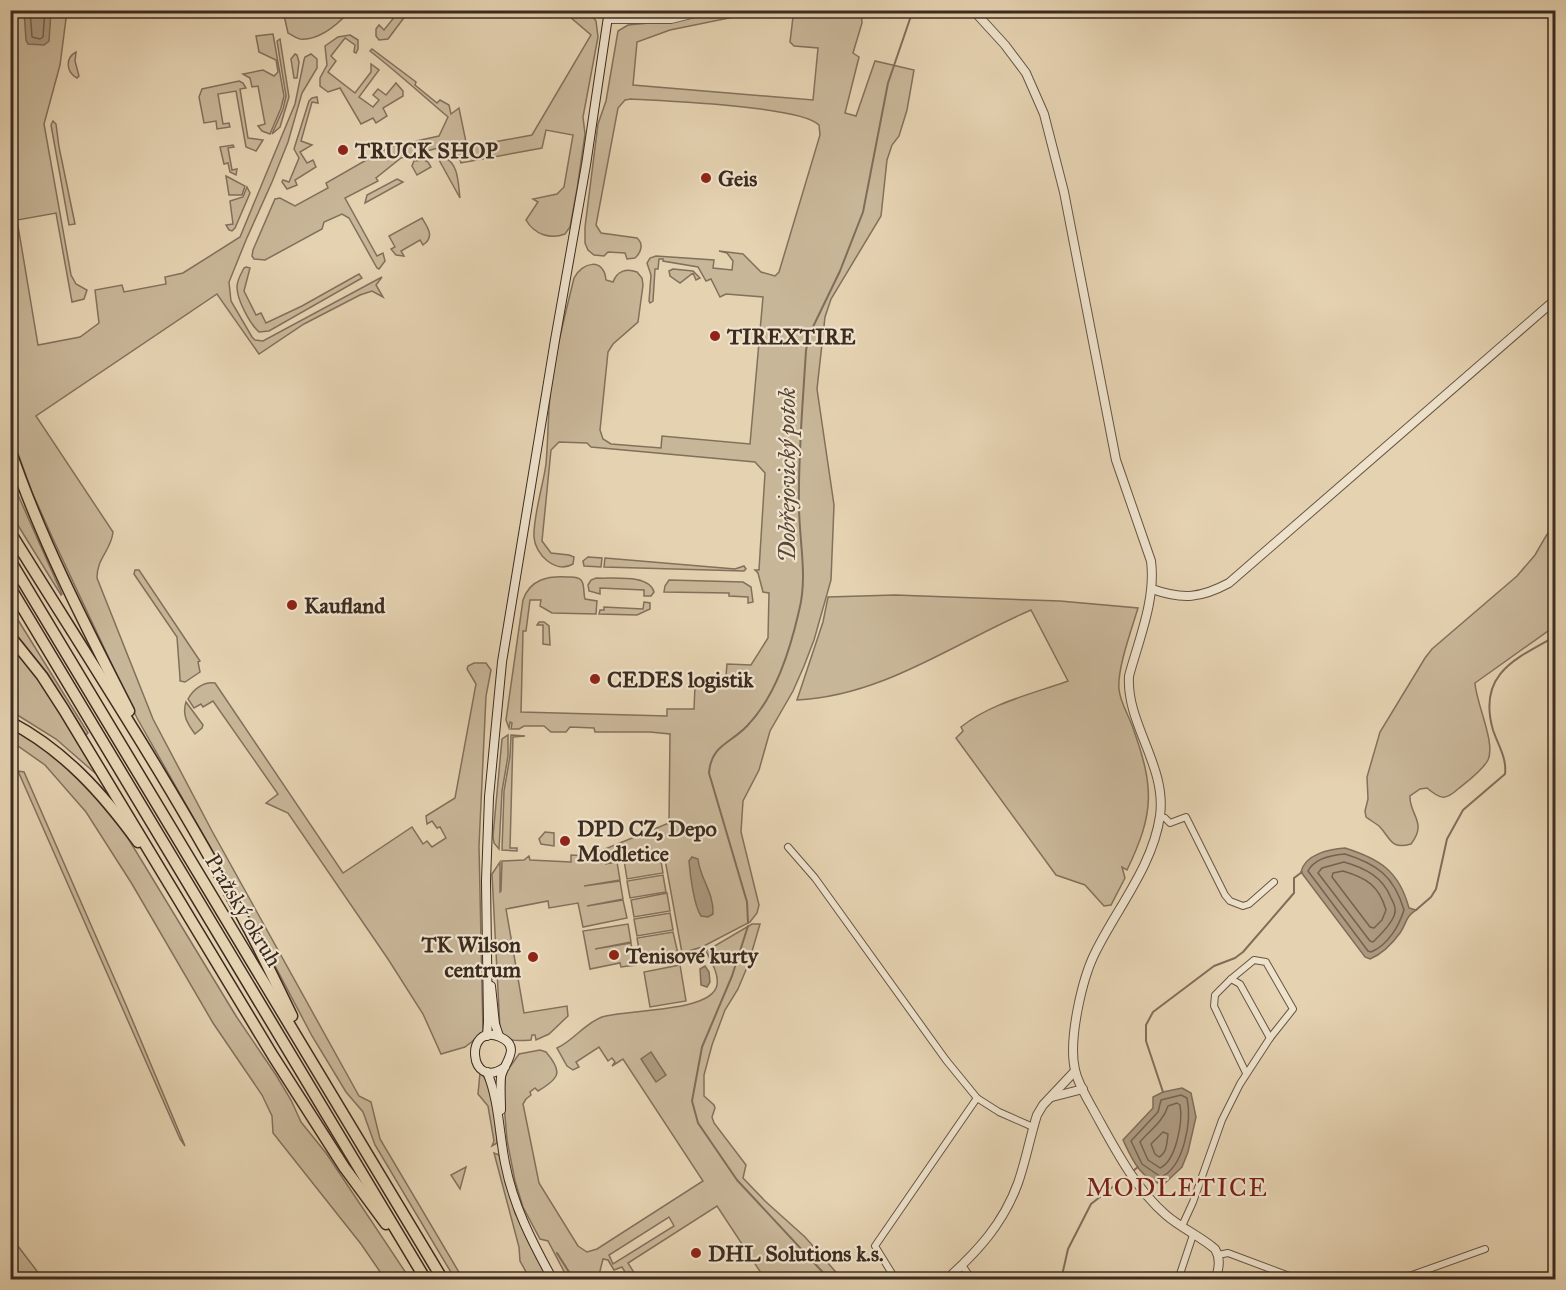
<svg xmlns="http://www.w3.org/2000/svg" width="1566" height="1290" font-family="'IM FELL Great Primer',serif">
<style>
.green{fill:#c8b698;stroke:#82705c;stroke-width:1.5;fill-rule:evenodd}
.water{fill:#ac997f;stroke:#7f6d59;stroke-width:1.5}
.lines{fill:none;stroke-linecap:round;stroke-linejoin:round}
.shore{stroke:#74624f;stroke-width:1.5}
.stream{stroke:#7f6d59;stroke-width:2}
.minor-casing{stroke:#654;stroke-width:8}
.tertiary-casing{stroke:#654;stroke-width:10}
.secondary-casing{stroke:#3c2b1f;stroke-width:10}
.motorway-casing{stroke:#3c2b1f;stroke-width:13}
.minor{stroke:#eee2cc;stroke-width:6}
.tertiary{stroke:#eee2cc;stroke-width:8}
.secondary{stroke:#eee2cc;stroke-width:8}
.motorway{stroke:#e5d2b1;stroke-width:10}
.poi-dot{fill:#8f2418;stroke:#eee2cc;stroke-width:2}
.labels{text-anchor:middle;stroke-width:4.5;stroke-linejoin:round;paint-order:stroke}
.poi-label{font-size:22px;font-weight:bold;fill:#3c2b1f;stroke:#eee2cc;text-anchor:start}
.street-label{font-size:22px;fill:#3c2b1f;stroke:#eee2cc}
.water-label{font-size:24px;font-style:italic;fill:#584637;stroke:#eee2cc}
.quarter-label{font-size:26px;letter-spacing:1.5px;fill:#7a1f14;stroke:#eee2cc}
</style>
<rect width="100%" height="100%" fill="#e5d2b1"/>
<filter id="stains"><feTurbulence type="fractalNoise" baseFrequency=".00333" numOctaves="4"/><feColorMatrix values="0 0 0 0 .2 0 0 0 0 .09 0 0 0 0 .02 0 0 0 .5 -.17"/></filter>
<radialGradient id="worn" r=".72"><stop offset=".6" stop-color="#630" stop-opacity="0"/><stop offset="1" stop-color="#630" stop-opacity=".3"/></radialGradient>
<g class="green">
<polygon points="400,10 409,11 388,39 379,40 376,36 376,29 379,25 384,30"/>
<path d="M10,11H67L60,65L44,124L71,275L76,284L87,290L84,299L72,302L56,213L17,220L38,345L80,337L99,323L95,290L122,285L124,292L166,284L165,277L183,273L240,237L295,104L304,60L305,57L311,54L317,59V68L302,93L288,142L272,182L246,240L229,282L231,301L252,337L255,340L263,341L382,277L376,285L383,297L372,291L360,295L304,324L259,354L217,294L36,416L113,532C111,551 97,557 97,578L153,719L212,831L359,1096L371,1102L380,1139L463,1279H455L375,1145L363,1112L346,1092L312,1036L245,909L137,718L53,539L32,492L10,432Z"/>
<path d="M283,11V10L350,11C338,24 320,41 300,39C295,38 292,35 288,33Z"/>
<path d="M563,11H588L596,21L598,37L583,117L585,134L577,189L570,227L565,234C550,240 534,234 526,220L538,202L533,199L557,194L564,187L573,135L546,130L542,148L461,163L459,157L449,149L438,148L401,158L376,178L378,181L345,198L377,256L383,253L385,261L379,269L377,268L349,218L342,214L324,222L322,229L265,260L254,259L252,256L253,250L275,199L280,198L295,206L328,188L326,183L389,147L439,136L448,117C422,95 397,72 370,51L372,49L416,82L415,85L437,103L440,100L449,105L451,114L459,108L467,147L532,135L591,35Z"/>
<path d="M722,11H737L739,16L670,30L637,42L633,85L813,100L818,48L794,46L790,42L793,17L797,14L812,15L813,11H861L862,23L853,53L859,57L845,113L856,116L875,61L914,70L907,110L899,136L892,145L887,160L881,216L831,299L825,317L817,389L834,505L831,580L814,640L804,666L793,691L770,731L759,770L743,801L741,832L759,905L757,913L750,922L702,947L682,953L664,854L660,855L663,873L627,879L624,860L605,864L617,862L620,880L584,886L620,881L623,899L587,906L623,900L627,918L583,927L578,903L549,908L548,901L506,909L524,1013L567,1006L568,1016L549,1034L536,1040L535,1035H532L531,1040C518,1041 506,1043 500,1029L492,874L500,862V892L501,891L502,861L524,860L529,856L530,860L571,862V855L588,856L669,823L670,734L650,732H595L594,728L570,727L566,732H551L544,726H524L519,729H511L512,723L510,722L509,728L506,720L523,600C530,579 548,576 567,577C571,577 577,576 581,580C585,584 583,593 585,599L597,601L596,614L552,613L540,606L541,600H530L526,631H523L521,712L667,716V709H694L695,686L725,688L727,664L751,665L768,638L769,593L763,592L758,573L755,570H759L765,473L755,462L591,447L587,443L559,442L551,450L542,541L551,553L569,555L574,557L573,564C556,574 535,555 534,537C533,517 543,486 546,464C548,441 548,418 550,395C554,356 565,316 574,278C582,262 604,257 606,280L613,282C617,271 626,268 637,272L642,278L643,285L638,322L613,344L608,352L600,430L603,439L611,444L661,448L662,436L750,444L763,297L726,294L720,297L711,279L706,281L698,267L663,261V259H659L658,269H655L653,301L650,303L649,301L651,275L647,263L650,258L656,256L714,260L713,268L732,270L733,261L727,253L719,251L743,254L761,272L775,276L779,272L820,135L819,125C800,106 664,101 631,99L625,100L618,108L596,225L601,233L637,238C644,244 641,253 635,258L627,259L625,253L608,252L604,256L594,255L588,250L585,243V227L598,124L606,101L618,31L628,25L671,21Z"/>
<polygon points="273,34 284,96 281,108 270,134 262,131 258,126 265,124 258,86 252,87 250,78 243,74 263,70 274,76 278,72 276,60 259,52 256,36"/>
<polygon points="350,35 358,40 358,49 356,53 354,52 355,45 345,38 331,56 336,61 328,72 355,93 371,72 371,64 379,70 359,97 373,107 379,100 373,95 378,89 386,95 396,83 403,91 403,96 383,108 387,116 376,123 373,118 361,124 340,88 328,92 320,86 320,78 327,65 325,46 338,37"/>
<polygon points="280,39 289,97 280,127 272,134 283,109 286,96 277,41"/>
<path d="M76,52L75,61L79,76L77,78C66,72 65,58 76,52Z"/>
<polygon points="295,54 297,55 299,62 297,78 294,78 291,59"/>
<polygon points="239,81 243,83 246,88 240,89 248,138 263,140 256,151 246,147 236,91 218,94 223,124 229,123 230,127 217,129 216,121 204,123 199,97 202,89"/>
<polygon points="317,97 318,103 312,102 301,141 312,145 300,152 307,163 313,160 316,167 295,180 297,185 287,189 282,182 283,180 289,182 299,158 294,149 309,101 312,98"/>
<polygon points="53,121 56,124 59,147 75,224 69,225 51,125"/>
<polygon points="233,145 234,147 228,148 232,170 237,169 236,175 230,172 228,163 224,164 220,147"/>
<path d="M443,157C459,162 458,184 460,198L438,158Z"/>
<polygon points="424,160 428,162 431,167 417,175 412,166 414,161"/>
<polygon points="226,176 245,186 242,195 229,195"/>
<polygon points="397,179 403,182 365,203 367,195"/>
<polygon points="247,187 250,193 235,228 232,231 229,230 226,225 233,224 230,201 243,197"/>
<path d="M422,218C428,228 435,237 423,245L420,240L401,251L404,256L396,255L391,249L395,247L389,236Z"/>
<path d="M246,267L250,268L244,291L256,315L261,313L266,323L302,306L359,274L362,278L269,331L259,332C250,324 237,300 237,287C237,280 241,274 244,268Z"/>
<polygon points="673,269 693,271 700,278 696,280 693,273 680,283 670,276 669,271"/>
<polygon points="10,477 62,594 61,595 11,514"/>
<path d="M1555,524V626L1475,683C1476,703 1496,743 1488,760C1482,771 1468,781 1458,789C1445,801 1440,799 1427,788L1420,789L1410,796C1409,815 1428,822 1411,844C1390,850 1391,838 1379,826C1375,823 1370,820 1366,817L1365,811L1368,799L1367,777L1380,732L1425,658L1432,649L1517,576L1535,555L1546,536Z"/>
<polygon points="588,557 602,558 601,567 584,566 583,561"/>
<polygon points="605,558 735,569 744,566 746,569 744,571 604,567"/>
<polygon points="135,570 139,570 200,661 198,662 200,672 185,682 180,681 180,678 177,637 134,574"/>
<path d="M596,578C613,579 649,574 654,592L651,596H644V590L600,588V594L589,591L588,585L591,580Z"/>
<polygon points="669,580 743,582 751,587 753,602 748,603 748,597 729,596 729,593 664,592 665,586"/>
<path d="M895,595L1060,601L1138,608C1132,628 1117,669 1119,689C1120,702 1129,716 1133,728C1154,787 1155,812 1127,870L1122,867L1125,878L1111,905L1104,906L1085,885L1056,875L956,738L963,731L961,727C991,703 1032,694 1068,681L1031,610C954,643 883,696 797,700L823,622L828,597Z"/>
<polygon points="644,602 650,603 650,609 637,615 599,614 600,610 604,610 604,607 643,609"/>
<polygon points="10,607 88,733 86,735 48,674 11,628"/>
<polygon points="539,622 544,622 549,626 550,645 543,644 543,625 537,625"/>
<polygon points="10,642 39,678 97,771 95,773 56,739 11,711"/>
<path d="M474,663H486L491,670L486,696L479,846L483,1033L465,1047L441,1054L423,1014L388,959L288,813L266,803L278,794L213,701L203,707L201,704L194,708L188,699C193,690 203,681 215,683L343,873L412,827L423,844L427,841L432,847L446,838L440,827L437,828L432,821L427,824L426,816L455,798L476,684L467,669L468,666Z"/>
<path d="M186,702L203,725L202,728L195,734C187,723 182,715 186,702Z"/>
<polygon points="10,727 23,734 74,771 120,825 236,1016 276,1075 291,1100 301,1122 326,1153 410,1279 385,1279 361,1244 273,1133 272,1116 262,1095 213,1023 132,884 86,812 45,765 11,741"/>
<polygon points="508,735 508,756 502,791 499,849 494,843 493,836 502,739"/>
<polygon points="511,735 525,736 513,737 510,848 517,848 517,851 502,850 504,791 510,756"/>
<polygon points="18,771 24,772 126,1005 185,1146 180,1139"/>
<polygon points="545,832 554,833 554,846 541,844 539,839"/>
<polygon points="663,875 666,892 630,898 627,881"/>
<polygon points="667,893 670,911 634,917 631,900"/>
<polygon points="670,913 673,930 637,936 634,919"/>
<polygon points="628,924 631,942 595,949 631,943 634,961 636,961 636,965 621,967 620,963 590,969 583,931"/>
<path d="M752,924H760L748,965L738,989L725,1010L712,1045L704,1075V1096L714,1105L715,1108L712,1117L714,1123L746,1165L743,1178L765,1201L805,1237L842,1279H765L717,1206L628,1263L638,1279H635L632,1273L628,1272L621,1279L618,1276L625,1272L622,1267L614,1270L608,1260L603,1259L598,1279H568L548,1241L540,1239L523,1207L515,1181L507,1140L504,1105L505,1074L519,1054L540,1050L546,1052C563,1072 560,1078 538,1091L535,1088L530,1092L531,1095L526,1099L523,1104L539,1183L578,1246L587,1252L597,1249L703,1181L623,1059L612,1066L615,1062L612,1058L608,1061L599,1047L576,1062L579,1067L573,1070L567,1066L557,1048C573,1041 585,1023 602,1017C625,1009 712,1013 717,985C719,974 711,961 706,951ZM669,1217L674,1226L613,1264L609,1255Z"/>
<polygon points="673,932 678,954 641,960 637,938"/>
<polygon points="680,965 686,1001 650,1007 644,972"/>
<path d="M480,1073C494,1082 495,1123 497,1139V1143L492,1146L494,1141L488,1106L478,1094Z"/>
<polygon points="494,1153 499,1155 515,1213 548,1279 530,1279 520,1261 519,1247"/>
<polygon points="466,1167 460,1189 451,1175"/>
<polygon points="11,1237 43,1279 11,1279"/>
</g>
<g class="water">
<polygon points="24,11 51,11 49,41 44,45 28,44 26,40"/>
<path d="M1345,848C1380,859 1399,871 1409,908L1416,910C1405,917 1407,923 1400,933C1392,944 1382,954 1370,959L1365,957L1301,872C1305,854 1330,849 1345,848Z"/>
<path d="M692,857L698,859C700,879 714,892 713,914L708,917L701,916C694,906 690,874 689,861Z"/>
<polygon points="705,966 709,972 710,982 707,987 701,985 700,969"/>
<polygon points="651,1052 666,1075 656,1082 641,1059"/>
<path d="M1182,1088L1191,1093L1196,1117L1188,1152L1182,1167L1163,1185C1139,1177 1133,1161 1123,1140L1153,1108V1097L1163,1092Z"/>
</g>
<g class="lines">
<g class="shore">
<polyline points="30,10 32,37 40,39 43,37 45,10"/>
<path d="M1345,854C1377,864 1394,876 1404,910C1399,926 1388,945 1371,952L1368,951L1308,871C1314,859 1332,855 1345,854Z"/>
<path d="M1344,862C1365,868 1383,877 1391,898C1394,904 1397,909 1394,916C1390,926 1381,934 1373,942L1370,941L1318,873L1322,868Z"/>
<path d="M1343,871C1367,878 1379,886 1386,910L1382,920L1374,928L1370,927L1332,877L1333,873Z"/>
<path d="M1181,1095L1187,1098C1192,1121 1184,1167 1161,1177L1142,1164L1131,1141L1158,1112L1161,1100Z"/>
<path d="M1177,1103L1180,1105C1183,1122 1176,1161 1160,1168L1148,1160L1140,1142C1150,1130 1163,1122 1168,1106Z"/>
<path d="M1163,1132L1168,1134C1167,1142 1167,1153 1159,1157L1155,1154L1151,1144Z"/>
</g>
<g class="stream">
<path d="M1416,910L1431,897L1436,889L1447,839L1463,810L1505,774C1507,758 1498,745 1493,730C1477,674 1515,659 1556,636"/>
<path d="M748,923L747,902L709,773C711,745 730,744 747,726C776,696 790,650 799,611C808,576 799,541 799,506C798,454 803,402 806,350L810,333L840,271L863,212L888,83L913,10"/>
<polyline points="748,926 732,976 702,1047 692,1101 698,1123 737,1180 830,1280"/>
<polyline points="1163,1092 1146,1041 1146,1025 1153,1012 1214,966 1235,958 1243,952 1294,893 1294,878 1302,872"/>
<polyline points="557,1253 574,1280"/>
<polyline points="1061,1280 1068,1249 1091,1204 1138,1167"/>
</g>
<defs>
<g id="minor">
<polyline points="1160,817 1165,818 1170,823 1186,817 1225,895 1230,901 1243,906 1249,904 1274,882"/>
<polyline points="788,847 815,878 946,1060 977,1098 999,1112 1033,1127"/>
<polyline points="1246,1073 1214,1006 1215,995 1231,979 1240,984 1270,1038"/>
<polyline points="1182,1226 1193,1202 1222,1120 1240,1084 1270,1038 1293,1009 1266,962 1254,960 1231,979"/>
<polyline points="1218,1255 1228,1253 1300,1280"/>
<polyline points="962,1265 972,1280"/>
<polyline points="896,1280 875,1246 977,1098"/>
<polyline points="1178,1280 1193,1235"/>
<polyline points="1398,1280 1485,1249"/>
</g>
<g id="tertiary">
<path d="M973,10L1005,45L1026,73L1044,114L1064,192L1116,460L1151,561C1156,599 1139,639 1129,676C1126,724 1167,766 1160,816C1153,865 1118,907 1096,951C1082,978 1068,1040 1075,1070C1078,1084 1087,1098 1094,1111C1114,1147 1134,1187 1166,1215C1181,1228 1200,1236 1215,1249C1221,1259 1219,1269 1215,1280"/>
<polyline points="638,18 649,14 694,11"/>
<polyline points="608,19 671,19 707,10"/>
<path d="M1152,589C1183,600 1201,598 1229,583L1556,299"/>
<polyline points="1052,1097 1083,1089"/>
<path d="M946,1280C978,1251 1003,1224 1018,1183C1026,1160 1030,1137 1037,1115L1043,1105L1075,1071"/>
</g>
<g id="secondary">
<polyline points="491,986 495,1024 499,1036"/>
<polyline points="487,1036 488,1022 486,881 489,797 502,662 555,340 586,165 609,10"/>
<path d="M487,1072C499,1100 499,1133 505,1163C513,1205 532,1242 553,1280"/>
<path d="M501,1110C501,1099 500,1088 501,1077C503,1064 523,1047 500,1037C464,1021 468,1093 505,1067"/>
</g>
<g id="motorway">
<path d="M10,449C41,540 85,625 129,711"/>
<path d="M10,532C90,661 174,788 245,922C262,953 277,985 292,1016"/>
<polyline points="10,560 443,1280"/>
<polyline points="10,587 426,1280"/>
<polyline points="10,636 42,676 64,710 273,1056 344,1167 386,1224"/>
<path d="M10,722C64,750 103,794 138,842"/>
</g>
</defs>
<use href="#minor" class="minor-casing"/>
<use href="#tertiary" class="tertiary-casing"/>
<use href="#secondary" class="secondary-casing"/>
<use href="#motorway" class="motorway-casing"/>
<use href="#minor" class="minor"/>
<use href="#tertiary" class="tertiary"/>
<use href="#secondary" class="secondary"/>
<use href="#motorway" class="motorway"/>
</g>
<g class="poi-dot">
<circle cx="343" cy="150" r="6"/>
<circle cx="706" cy="178" r="6"/>
<circle cx="715" cy="336" r="6"/>
<circle cx="292" cy="605" r="6"/>
<circle cx="595" cy="679" r="6"/>
<circle cx="565" cy="841" r="6"/>
<circle cx="614" cy="955" r="6"/>
<circle cx="533" cy="957" r="6"/>
<circle cx="696" cy="1253" r="6"/>
</g>
<g class="labels">
<g class="poi-label">
<text x="355" y="158">TRUCK SHOP</text>
<text x="718" y="186">Geis</text>
<text x="727" y="344">TIREXTIRE</text>
<text x="304" y="613">Kaufland</text>
<text x="607" y="687">CEDES logistik</text>
<text x="577" y="836">DPD CZ, Depo<tspan x="577" dy="25">Modletice</tspan></text>
<text x="521" y="952" text-anchor="end">TK Wilson<tspan x="521" dy="25">centrum</tspan></text>
<text x="626" y="963">Tenisové kurty</text>
<text x="708" y="1261">DHL Solutions k.s.</text>
</g>
<g class="street-label">
<text transform="translate(244 910) rotate(59)" y="8">Pražský okruh</text>
</g>
<g class="water-label">
<text transform="translate(787 475) rotate(-90)" y="8">Dobřejovický potok</text>
</g>
<g class="quarter-label">
<text x="1177" y="1196">MODLETICE</text>
</g>
</g>
<rect width="1566" height="1290" fill="none" stroke="#e5d2b1" stroke-width="36"/>
<rect x="12" y="12" width="1542" height="1266" fill="none" stroke="#3c2b1f" stroke-width="3"/>
<rect x="18" y="18" width="1530" height="1254" fill="none" stroke="#3c2b1f" stroke-width="1.5"/>
<rect width="100%" height="100%" filter="url(#stains)"/>
<rect width="100%" height="100%" fill="url(#worn)"/>
</svg>
